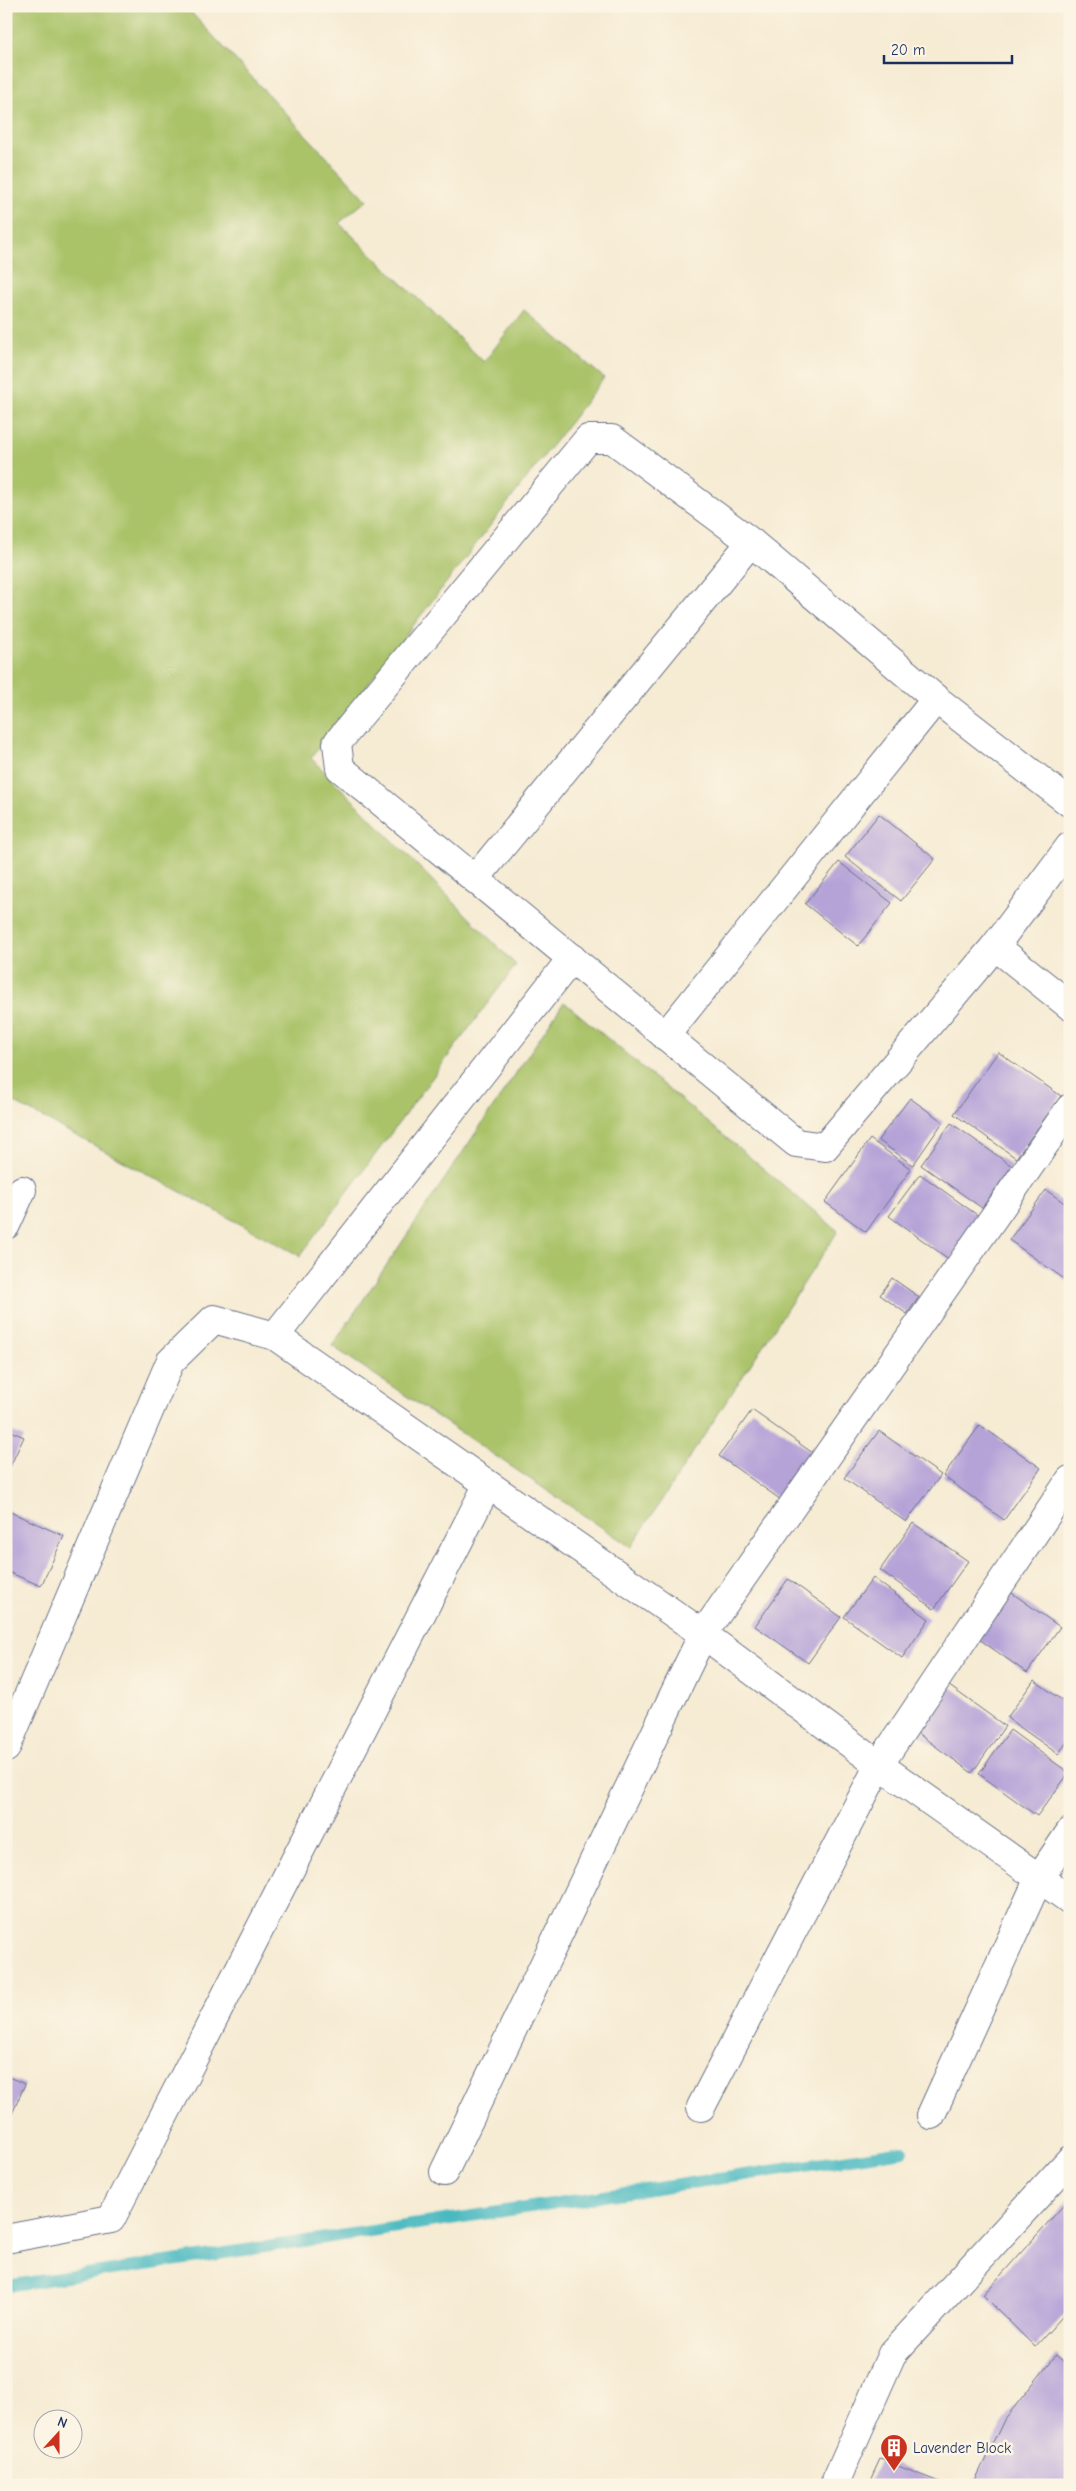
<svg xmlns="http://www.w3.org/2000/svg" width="1076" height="2491" font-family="'Comic Neue',sans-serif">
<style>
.green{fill:#aac369;stroke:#627964}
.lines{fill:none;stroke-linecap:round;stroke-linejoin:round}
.stream{stroke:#4ab9c1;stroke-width:12}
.building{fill:#b5a3d8}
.minor-casing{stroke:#687187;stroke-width:30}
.minor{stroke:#fff;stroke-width:28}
.labels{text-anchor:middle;stroke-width:5;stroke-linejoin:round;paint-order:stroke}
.poi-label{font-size:15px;fill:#1b2f5e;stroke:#fcf5e5;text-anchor:start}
</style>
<rect width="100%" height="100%" fill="#fcf5e5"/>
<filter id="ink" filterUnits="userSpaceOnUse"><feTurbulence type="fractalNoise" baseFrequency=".02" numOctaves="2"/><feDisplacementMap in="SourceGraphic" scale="10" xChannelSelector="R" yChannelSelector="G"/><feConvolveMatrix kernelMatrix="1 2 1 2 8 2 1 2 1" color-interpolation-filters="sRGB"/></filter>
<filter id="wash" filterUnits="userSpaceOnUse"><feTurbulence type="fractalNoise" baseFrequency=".0096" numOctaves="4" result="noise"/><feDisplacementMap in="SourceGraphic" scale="20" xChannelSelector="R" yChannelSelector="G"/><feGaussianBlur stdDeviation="1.12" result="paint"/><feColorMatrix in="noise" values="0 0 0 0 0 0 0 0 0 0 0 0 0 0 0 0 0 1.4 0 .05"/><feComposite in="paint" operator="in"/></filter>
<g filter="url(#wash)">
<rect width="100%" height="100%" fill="#f6ebd3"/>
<g class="green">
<polygon points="6,6 185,6 367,200 339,223 484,362 524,310 604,378 311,758 516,965 300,1256 6,1098"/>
<polygon points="564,1002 838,1231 631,1547 332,1346"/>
</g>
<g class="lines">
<polyline class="stream" points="6,2286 903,2151"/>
</g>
<g id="blocks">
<g class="building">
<polygon points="879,814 935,859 901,901 845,857"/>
<polygon points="839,862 892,903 858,946 805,904"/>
<polygon points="998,1052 1061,1096 1016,1158 954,1114"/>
<polygon points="910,1098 943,1122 913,1165 878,1140"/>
<polygon points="951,1123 1012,1166 982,1208 921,1165"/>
<polygon points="870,1139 911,1169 866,1232 825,1202"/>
<polygon points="920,1174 980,1217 950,1260 889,1216"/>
<polygon points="1046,1190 1070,1207 1070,1283 1009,1240"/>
<polygon points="892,1278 919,1297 907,1314 880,1295"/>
<polygon points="752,1410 817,1456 784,1502 719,1456"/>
<polygon points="980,1425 1041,1468 1004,1520 943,1476"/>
<polygon points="6,1429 24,1437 6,1475"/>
<polygon points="879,1431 941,1475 906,1522 844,1478"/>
<polygon points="6,1510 64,1536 41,1586 6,1571"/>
<polygon points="913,1523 968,1561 934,1609 880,1570"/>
<polygon points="873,1578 929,1619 902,1658 844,1617"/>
<polygon points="788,1579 841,1617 808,1663 755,1626"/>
<polygon points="1005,1588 1060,1627 1027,1673 972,1634"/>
<polygon points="1034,1680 1070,1706 1070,1738 1058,1754 1007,1718"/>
<polygon points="948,1685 1005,1726 972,1773 916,1732"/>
<polygon points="1010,1730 1069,1773 1037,1816 979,1774"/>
<polygon points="6,2076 25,2084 6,2128"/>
<polygon points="1070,2198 1070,2308 1035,2347 983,2295"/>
<polygon points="1056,2355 1070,2367 1070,2474 1065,2485 973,2485 1004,2420"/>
<polygon points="880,2459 947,2485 868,2485"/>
</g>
</g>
</g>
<g filter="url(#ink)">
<use href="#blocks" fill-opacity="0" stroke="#687187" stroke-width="1"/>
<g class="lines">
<defs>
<g id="minor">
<polyline points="1070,803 936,699 751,542 612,439 588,439 337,743 340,768 796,1143 825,1147 995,946 1070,846"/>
<polyline points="475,879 751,542"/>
<polyline points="995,946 1070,1006"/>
<polyline points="665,1036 936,699"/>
<polyline points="6,1225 22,1190"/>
<polyline points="275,1336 572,958"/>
<polyline points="6,1748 170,1362 214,1319 275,1336 703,1634 879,1765 1070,1900"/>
<polyline points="701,2107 879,1765 1070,1480"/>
<polyline points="931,2115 1039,1878 1070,1832"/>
<polyline points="444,2172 703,1634 1070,1108"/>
<polyline points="6,2239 111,2219 487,1486"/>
<polyline points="834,2485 892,2354 1070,2160"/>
</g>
</defs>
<use href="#minor" class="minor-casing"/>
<use href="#minor" class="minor"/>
</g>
</g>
<defs>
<symbol id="building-pin" viewBox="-11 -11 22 30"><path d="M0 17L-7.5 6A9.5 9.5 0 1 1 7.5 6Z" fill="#c8321e" stroke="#fcf5e5"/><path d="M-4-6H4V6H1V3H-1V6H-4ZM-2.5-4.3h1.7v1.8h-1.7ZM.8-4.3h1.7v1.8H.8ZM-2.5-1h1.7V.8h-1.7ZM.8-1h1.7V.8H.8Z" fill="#fff"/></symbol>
</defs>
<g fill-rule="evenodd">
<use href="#building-pin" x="878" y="2432" width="32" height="43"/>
</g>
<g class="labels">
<g class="poi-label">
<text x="913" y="2453">Lavender Block</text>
</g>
</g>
<rect width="1076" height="2491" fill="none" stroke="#fcf5e5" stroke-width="25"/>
<g transform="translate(58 2434) rotate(21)"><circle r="24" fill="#fcf5e5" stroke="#a2a6af"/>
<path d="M0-4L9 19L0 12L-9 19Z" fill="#c8321e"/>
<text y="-8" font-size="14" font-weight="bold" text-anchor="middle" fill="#1b2f5e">N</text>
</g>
<path d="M884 55v8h128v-8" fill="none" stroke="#1b2f5e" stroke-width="2.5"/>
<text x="891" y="55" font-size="15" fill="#1b2f5e" stroke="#fcf5e5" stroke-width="4" paint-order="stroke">20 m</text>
</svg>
